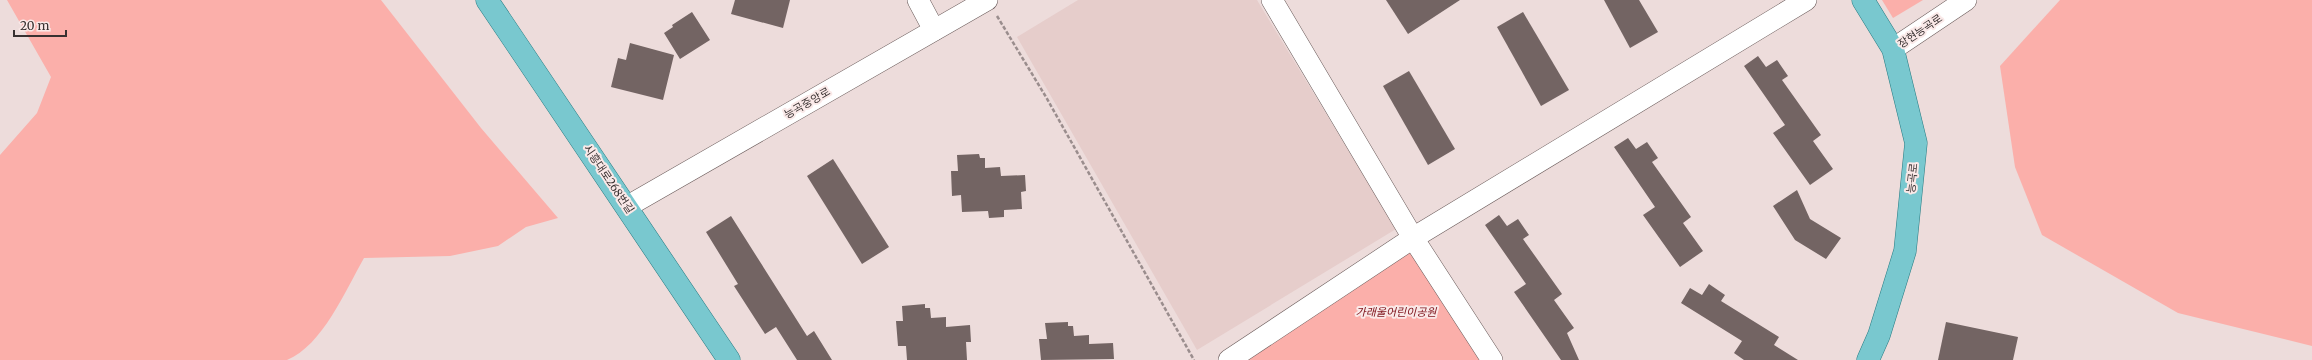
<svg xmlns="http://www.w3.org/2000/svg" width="2312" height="360" font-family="Merriweather,'Noto Sans KR',serif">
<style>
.built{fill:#e6cdcb}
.green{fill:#fbafaa}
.building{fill:#736463}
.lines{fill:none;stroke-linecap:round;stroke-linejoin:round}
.minor-casing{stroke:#6a5b5a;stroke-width:22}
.major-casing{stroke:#287c83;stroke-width:23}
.path{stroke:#9a8d8d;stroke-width:2.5;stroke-dasharray:4 2;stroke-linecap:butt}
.minor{stroke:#fff;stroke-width:21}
.major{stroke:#79c8cf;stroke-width:22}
.labels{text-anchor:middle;stroke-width:4;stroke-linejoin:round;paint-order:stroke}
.street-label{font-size:11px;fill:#383131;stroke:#fae9e8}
.park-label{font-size:11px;font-style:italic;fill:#811820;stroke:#fae9e8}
</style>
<rect width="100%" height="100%" fill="#eddcdb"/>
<polygon class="built" points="1078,0 1257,0 1396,229 1197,350 1017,37"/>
<g class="green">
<path d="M7,0H381L481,128L558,218L526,227L498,246L450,256L364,258C345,291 323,345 287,360H0V155L37,113L51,77Z"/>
<polygon points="1882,0 1923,0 1893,18"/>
<polygon points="2060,0 2312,0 2312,346 2178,313 2042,235 2015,167 2000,66"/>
<polygon points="1411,246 1484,360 1231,360"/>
</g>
<g class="building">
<polygon points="735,0 790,0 783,28 731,14"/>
<polygon points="1386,0 1460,0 1408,34"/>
<polygon points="1604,0 1639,0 1658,32 1630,48"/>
<polygon points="692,12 710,40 680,59 664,33 673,27 672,25"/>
<polygon points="1523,12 1569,90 1541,106 1497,27"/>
<polygon points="630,43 674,55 663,100 611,87 618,58 626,60"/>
<polygon points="1758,56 1766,67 1777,60 1788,76 1782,80 1821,135 1813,141 1833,169 1810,185 1773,133 1785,125 1744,66"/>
<polygon points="1409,71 1455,149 1428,165 1383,86"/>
<polygon points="1628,138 1636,149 1647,142 1658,158 1652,162 1691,217 1683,223 1703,251 1680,267 1643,215 1655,207 1614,147"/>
<polygon points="979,154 980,158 985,158 985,168 1000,167 1001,176 1025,175 1026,191 1021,192 1022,209 1004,210 1004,217 989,218 988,211 962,212 961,195 952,196 951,171 958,171 957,155"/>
<polygon points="833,159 889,247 862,264 807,176"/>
<polygon points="1797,190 1810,219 1841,238 1826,259 1795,240 1773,206"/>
<polygon points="1499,215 1507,226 1518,219 1529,235 1523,239 1562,294 1554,300 1574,328 1567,333 1579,360 1561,360 1514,292 1526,284 1485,225"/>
<polygon points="731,216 807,336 814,331 832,360 797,360 776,327 765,334 734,286 738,284 706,232"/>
<polygon points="1709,284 1725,295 1721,301 1779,337 1774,345 1798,360 1744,360 1734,353 1742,341 1681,303 1690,288 1702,295"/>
<polygon points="925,304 925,308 930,308 931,318 946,317 946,327 970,325 971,342 966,342 967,360 907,360 906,346 898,346 896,321 903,321 902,306"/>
<polygon points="1068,322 1068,326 1073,326 1074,336 1089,335 1089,344 1113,343 1114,359 1041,360 1039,339 1047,339 1045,323"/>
<polygon points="1946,322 2018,337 2013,360 1938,360"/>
</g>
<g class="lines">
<defs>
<g id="minor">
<polyline points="918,0 934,30"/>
<polyline points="1272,0 1413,238 1492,360"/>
<polyline points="1893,49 1966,0"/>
<polyline points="628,206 987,0"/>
<polyline points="1229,360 1413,238 1806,0"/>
</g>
<g id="major">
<polyline points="487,0 729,360"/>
<polyline points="1863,0 1893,49 1916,143 1905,251 1879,335 1868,360"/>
</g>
</defs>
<use href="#minor" class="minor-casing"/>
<use href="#major" class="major-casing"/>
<polyline class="path" points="997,16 1046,97 1194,360"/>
<use href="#minor" class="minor"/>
<use href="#major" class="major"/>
</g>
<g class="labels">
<g class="street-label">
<text transform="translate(1920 31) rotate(-34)" y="4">장현능곡로</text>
<text transform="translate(807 103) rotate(-30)" y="4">능곡중앙로</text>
<text transform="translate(1912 178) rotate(-84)" y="4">능곡로</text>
<text transform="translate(609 179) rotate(56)" y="4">시흥대로268번길</text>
</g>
<g class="park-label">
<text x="1396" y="316">가래울어린이공원</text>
</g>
</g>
<path d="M14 30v6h52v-6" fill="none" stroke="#383131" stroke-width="2"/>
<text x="20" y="30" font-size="12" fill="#383131" stroke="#fae9e8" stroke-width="3" paint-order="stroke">20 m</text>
</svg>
